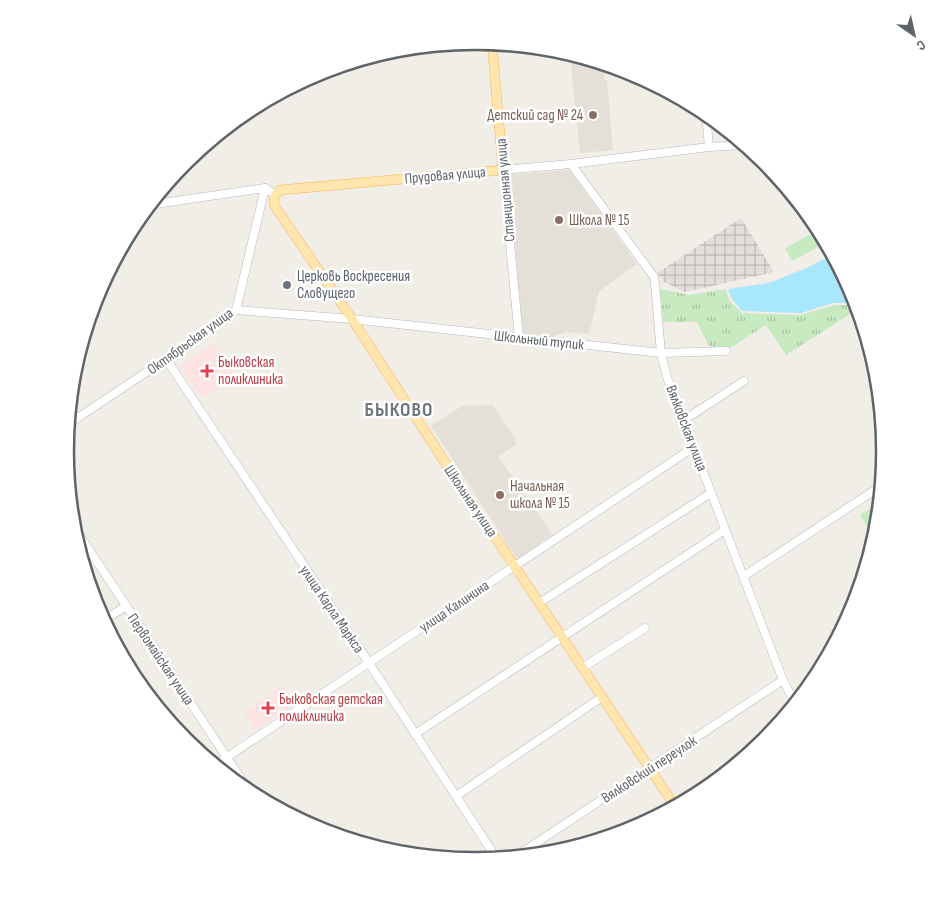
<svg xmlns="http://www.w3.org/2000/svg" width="949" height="902" font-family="'Sofia Sans Condensed',sans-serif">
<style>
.industrial{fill:url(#industrial-grid)}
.education{fill:#e4dfd7}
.medical{fill:#fee3e5}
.grass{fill:url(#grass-tufts)}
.pitch{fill:#c8eac1}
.water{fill:#a9e7ff}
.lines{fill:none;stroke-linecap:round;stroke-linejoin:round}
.minor-casing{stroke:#b7babe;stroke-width:9}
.major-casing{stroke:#fdb354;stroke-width:10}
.minor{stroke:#fff;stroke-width:8}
.major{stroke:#ffe5ae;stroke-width:9}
.education-dot{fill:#8d6e63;stroke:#fff;stroke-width:2}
.worship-dot{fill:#6b7280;stroke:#fff;stroke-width:2}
.health-dot{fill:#e0444e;stroke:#fff;stroke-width:2}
.labels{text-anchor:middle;stroke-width:5;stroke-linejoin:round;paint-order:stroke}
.education-label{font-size:15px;fill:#785e54;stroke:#fff;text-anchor:start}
.street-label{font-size:15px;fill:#5e6468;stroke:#fff}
.worship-label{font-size:15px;fill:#5b616d;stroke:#fff;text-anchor:start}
.health-label{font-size:15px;fill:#be3a42;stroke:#fff;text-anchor:start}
.district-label{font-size:20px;font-weight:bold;letter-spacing:1px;fill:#6f767a;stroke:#fff}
.rim{fill:none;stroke:#5e6468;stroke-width:2.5}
</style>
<defs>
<pattern id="industrial-grid" width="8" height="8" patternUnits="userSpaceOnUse" patternTransform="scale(1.25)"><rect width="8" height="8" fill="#e2dfdb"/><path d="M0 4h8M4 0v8" fill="none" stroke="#bab8b5"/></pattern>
<pattern id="grass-tufts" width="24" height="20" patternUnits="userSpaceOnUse" patternTransform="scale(1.25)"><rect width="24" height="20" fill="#c8eac1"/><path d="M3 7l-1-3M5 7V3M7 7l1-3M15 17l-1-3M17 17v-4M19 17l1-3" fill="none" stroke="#a6c1a1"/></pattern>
</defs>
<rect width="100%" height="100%" fill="#f1ede7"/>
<polygon class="industrial" points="741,218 774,272 685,292 664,282 657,273"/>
<g class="education">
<polygon points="570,54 605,64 604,80 607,80 613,150 580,153"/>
<polygon points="569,170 637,264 599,291 589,334 567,332 550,337 523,333 509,175"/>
<polygon points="492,405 515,437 516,445 498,456 552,534 517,559 431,426 462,406"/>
</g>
<g class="medical">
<polygon points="213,343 235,375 201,398 179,366"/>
<polygon points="282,686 294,704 255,730 243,713"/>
</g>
<polygon class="grass" points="660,289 690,295 726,289 729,300 742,313 801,315 834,305 856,305 858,309 786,355 766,325 730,348 709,346 697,322 663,322"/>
<g class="pitch">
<polygon points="811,234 818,247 792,261 785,248"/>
<path d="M877,505C881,513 877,530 874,539L860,515Z"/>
</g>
<polygon class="water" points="832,254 853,294 856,303 833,303 801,313 742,311 732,299 728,289 769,283 811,266"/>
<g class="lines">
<defs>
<g id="minor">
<polyline points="706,113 709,147"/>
<polyline points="571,164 654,277 655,284 661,353 667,377 751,597 783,680 795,703"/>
<polyline points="149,205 265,188 275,195"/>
<polyline points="236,310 352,319 661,353 726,351"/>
<polyline points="519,338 503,170 571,164 709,147 744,145"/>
<polyline points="166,359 369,663 497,859"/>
<polyline points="684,420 744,381"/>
<polyline points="67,425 166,359 236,310 265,188"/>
<polyline points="72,524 251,794"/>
<polyline points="744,576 881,486"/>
<polyline points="539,603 711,493"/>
<polyline points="103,621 126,606"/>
<polyline points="582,668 645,628"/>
<polyline points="415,734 725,530"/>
<polyline points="215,765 694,447"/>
<polyline points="456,796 602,697"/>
<polyline points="515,857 783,680"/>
</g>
<path id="major" d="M492,43L503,170L280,190C275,195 273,197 274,205L352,319L448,467L675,806"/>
</defs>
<use href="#minor" class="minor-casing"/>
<use href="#major" class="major-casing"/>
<use href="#minor" class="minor"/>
<use href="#major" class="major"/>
</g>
<g class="education-dot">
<circle cx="593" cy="115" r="5"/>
<circle cx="559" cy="220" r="5"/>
<circle cx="500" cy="495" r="5"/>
</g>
<circle class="worship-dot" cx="287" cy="285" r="5"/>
<g class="health-dot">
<path d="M204.5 363.5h5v5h5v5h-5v5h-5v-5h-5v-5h5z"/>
<path d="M265.5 700.5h5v5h5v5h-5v5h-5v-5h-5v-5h5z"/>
</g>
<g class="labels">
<g class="education-label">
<text x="583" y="120" text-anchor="end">Детский сад № 24</text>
<text x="569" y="225">Школа № 15</text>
<text x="510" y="491">Начальная<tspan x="510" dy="17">школа № 15</tspan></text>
</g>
<g class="street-label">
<text transform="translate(445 175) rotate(-5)" y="5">Прудовая улица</text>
<text transform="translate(505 190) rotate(-95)" y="5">Станционная улица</text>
<text transform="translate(539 340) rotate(6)" y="5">Школьный тупик</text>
<text transform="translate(190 341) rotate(-36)" y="5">Октябрьская улица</text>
<text transform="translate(687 428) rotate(69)" y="5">Вялковская улица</text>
<text transform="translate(471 501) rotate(56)" y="5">Школьная улица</text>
<text transform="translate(454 606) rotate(-34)" y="5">улица Калинина</text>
<text transform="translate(332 609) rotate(56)" y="5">улица Карла Маркса</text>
<text transform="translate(161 659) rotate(56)" y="5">Первомайская улица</text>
<text transform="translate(649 769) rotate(-33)" y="5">Вялковский переулок</text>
</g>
<g class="worship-label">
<text x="297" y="281">Церковь Воскресения<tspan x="297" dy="17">Словущего</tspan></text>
</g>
<g class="health-label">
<text x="218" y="367">Быковская<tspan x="218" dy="17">поликлиника</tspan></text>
<text x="279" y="704">Быковская детская<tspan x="279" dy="17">поликлиника</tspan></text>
</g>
<g class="district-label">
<text x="399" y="416">БЫКОВО</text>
</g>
</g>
<path d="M0 0H949V902H0ZM74 451a401 401 0 1 1 802 0a401 401 0 1 1-802 0Z" fill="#fff" fill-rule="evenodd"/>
<path class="rim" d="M74 451a401 401 0 1 1 802 0a401 401 0 1 1-802 0Z"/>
<g transform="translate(914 35) rotate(146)" stroke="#ffffff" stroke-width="4" paint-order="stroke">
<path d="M0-4L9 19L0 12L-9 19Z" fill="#5e6468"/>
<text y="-8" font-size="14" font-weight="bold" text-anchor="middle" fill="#5e6468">С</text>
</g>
</svg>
